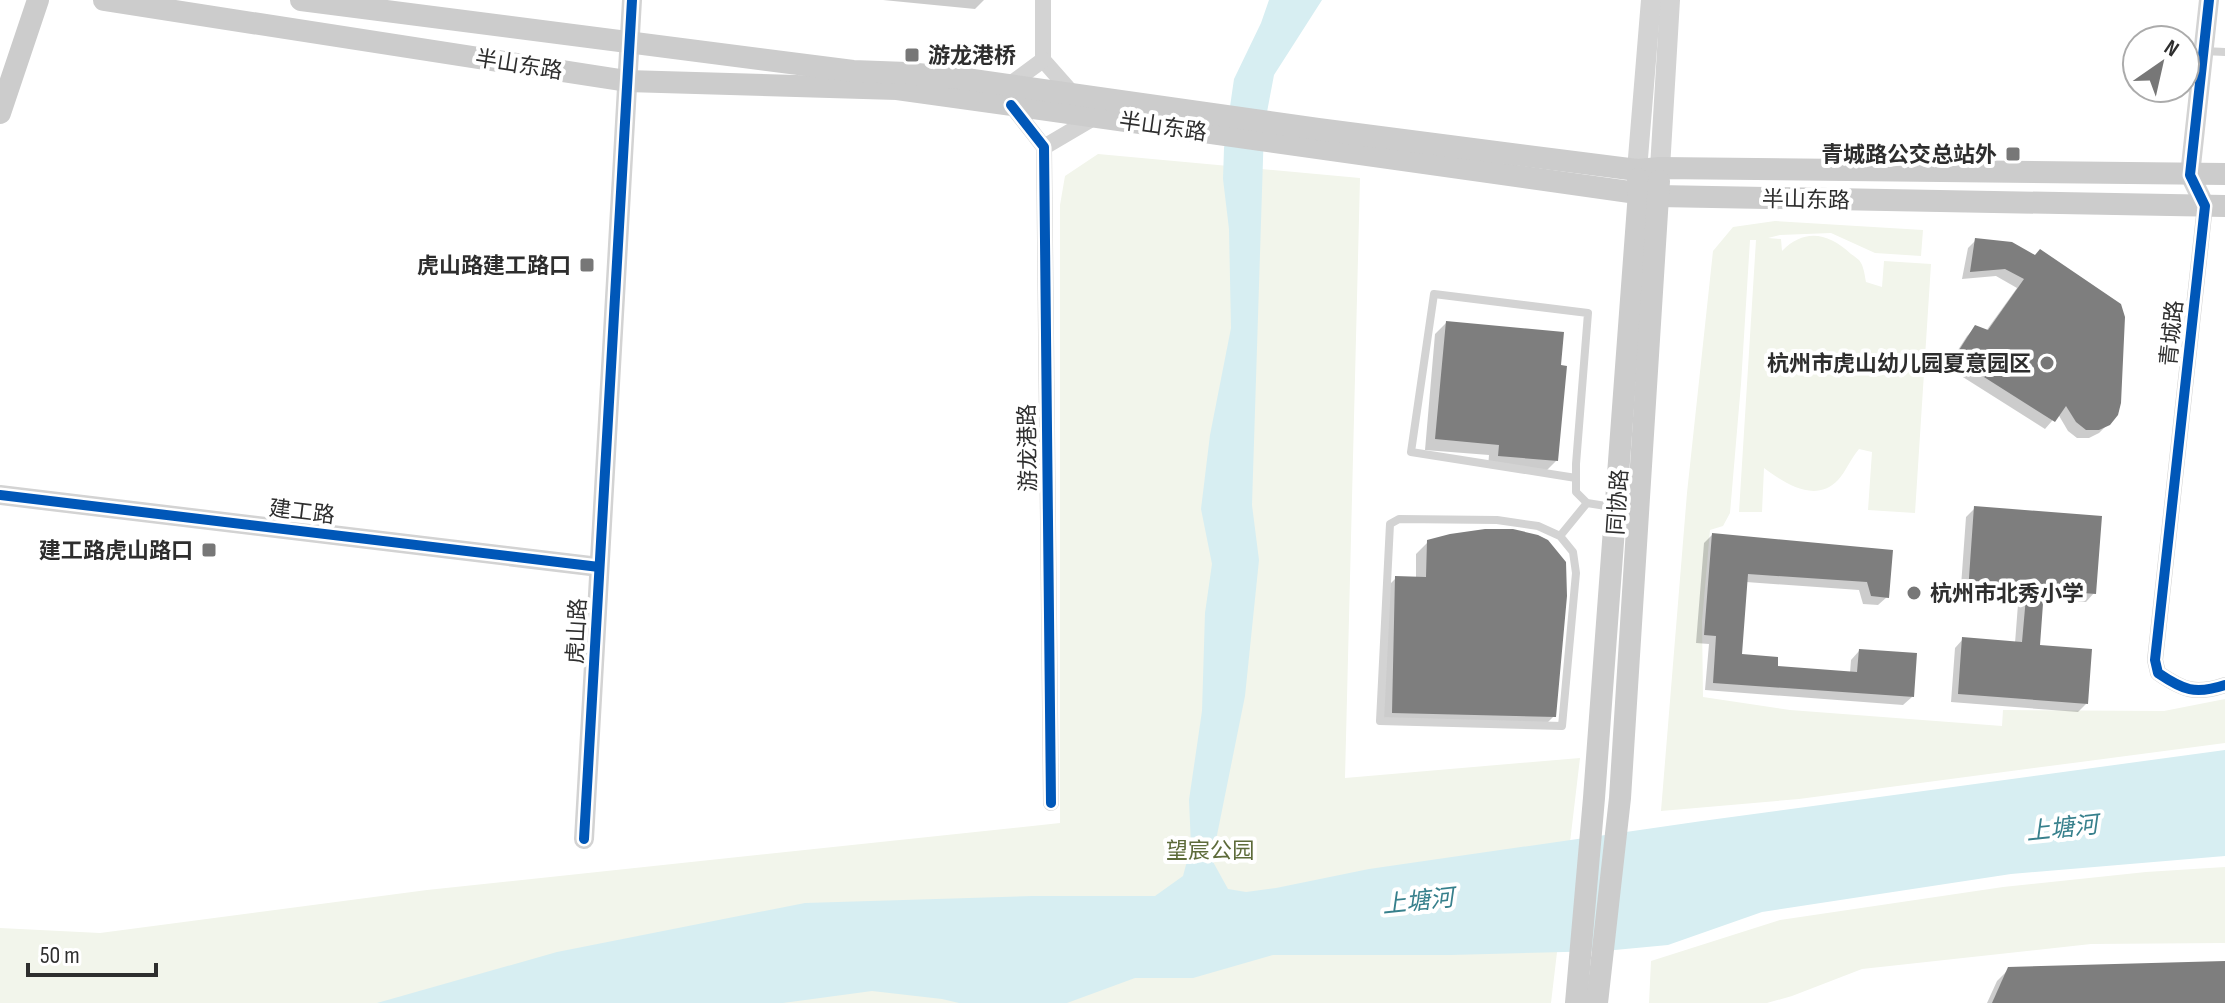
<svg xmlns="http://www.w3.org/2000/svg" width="2225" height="1003" font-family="'Sofia Sans Condensed','Noto Sans SC',sans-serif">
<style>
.green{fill:#f2f5eb}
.water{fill:#d7eef2}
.shadow{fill:#0003}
.building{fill:#7e7e7e}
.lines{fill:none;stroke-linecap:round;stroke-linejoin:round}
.service{stroke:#d3d3d3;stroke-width:8}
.minor{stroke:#d3d3d3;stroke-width:16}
.tertiary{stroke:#d3d3d3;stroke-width:20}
.secondary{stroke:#ccc;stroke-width:22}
.cycleway-casing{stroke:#fff;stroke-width:15}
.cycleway{stroke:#0057b8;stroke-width:10}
.poi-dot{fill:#777;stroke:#fff;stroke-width:3}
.labels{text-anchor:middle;stroke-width:8;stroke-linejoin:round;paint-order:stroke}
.poi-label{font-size:22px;font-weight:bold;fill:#2e2e2e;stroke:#fff;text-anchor:end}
.street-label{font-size:22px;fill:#2e2e2e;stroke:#fff}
.park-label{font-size:22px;fill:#5d6b3a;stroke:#fff}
.water-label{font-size:24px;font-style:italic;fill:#37808c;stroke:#fff}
</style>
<rect width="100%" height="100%" fill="#fff"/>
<g class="green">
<polygon points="1098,154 1360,178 1345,778 1580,758 1551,1003 0,1003 0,928 100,933 427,890 1060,823 1060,205 1065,176"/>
<path d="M1775,221L1923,230L1921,256L1875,253L1831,233L1780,235L1768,238L1781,239L1782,251C1805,228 1828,233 1851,254C1855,257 1859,259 1861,263C1864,268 1865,277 1866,282L1882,287L1884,261L1931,264L1915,513L1868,510L1872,452L1859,449C1851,458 1845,473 1838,480C1815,504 1784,483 1764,468L1762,512H1739L1756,240H1750L1741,384L1730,513L1723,526L1710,530L1702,621L1703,697L1790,710L2002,726L2003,710L2164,711L2225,699V743L1799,799L1661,811L1687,493L1713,251L1733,227Z"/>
<polygon points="2225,867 2225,943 2091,944 1862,969 1792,996 1767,1003 1649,1003 1651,961 1780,920 2003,887 2146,872"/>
</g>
<polygon class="water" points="1269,0 1322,0 1274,75 1264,128 1252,505 1259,560 1245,696 1212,860 1228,889 1246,892 1276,888 1369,869 1702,821 2225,750 2225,856 2011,874 1762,912 1668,945 1604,951 1451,955 1273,955 1193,978 1135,978 1067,1003 959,1003 942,999 872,991 783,1003 377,1003 557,952 805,903 1032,896 1155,896 1183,876 1191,846 1189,800 1202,711 1205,613 1212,564 1201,509 1210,435 1231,328 1229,229 1223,179 1224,148 1234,79 1261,23"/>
<g class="shadow">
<polygon points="883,0 984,0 975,9"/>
<polygon points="1976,240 2011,244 2108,424 2099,433 2089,438 2077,438 2068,431 2058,414 2045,429 1947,367 1967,336 1976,327 1986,331 2017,288 1996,276 1962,279 1968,248"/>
<polygon points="1446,323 1556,461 1545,472 1488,467 1489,455 1425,450 1435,334"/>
<polygon points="1975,508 2094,593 2086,602 2041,598 2038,647 2086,704 2078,712 1951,702 1955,648 1963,639 2015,643 2018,604 1960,600 1966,517"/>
<polygon points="1712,535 1891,552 1887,597 1878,605 1863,604 1859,590 1746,582 1740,656 1775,668 1850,673 1851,660 1859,651 1912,697 1903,705 1705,690 1709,644 1696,643 1704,543"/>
<polygon points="1428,542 1554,716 1542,728 1381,724 1384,590 1396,578 1416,579 1416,554"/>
<polygon points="2225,963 2225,1003 1987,1003 1997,981 2009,969"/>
</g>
<g class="building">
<polygon points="1975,238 2012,242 2035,255 2040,249 2121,304 2125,317 2121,403 2118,415 2110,425 2099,430 2086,430 2076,422 2066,406 2055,422 1954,358 1975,325 1988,330 2024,279 2005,269 1970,272"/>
<polygon points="1446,321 1564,332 1561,365 1567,366 1558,461 1498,456 1499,445 1435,439"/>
<polygon points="1974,506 2102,516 2096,594 2044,590 2040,645 2092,649 2088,704 1958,694 1962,637 2022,642 2026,597 1968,592"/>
<polygon points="1485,529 1513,529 1538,535 1548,540 1566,562 1567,596 1556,717 1392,713 1395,576 1426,577 1427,540 1450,534"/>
<polygon points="1712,533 1893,550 1889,598 1871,596 1867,582 1748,574 1742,654 1778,657 1778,666 1857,672 1859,649 1917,653 1914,697 1713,683 1716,636 1704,635"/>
<polygon points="2225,961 2225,1003 1992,1003 2008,967"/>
</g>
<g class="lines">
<g class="service">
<polyline points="2204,51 2225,52"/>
<polyline points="1576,478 1411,452 1434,294 1588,313 1576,464 1576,492 1587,503 1612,507"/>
<polyline points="1560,536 1538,526 1497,520 1399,519 1390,524 1380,721 1562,726 1576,573 1573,552 1560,536 1587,503"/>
</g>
<g class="minor">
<polyline points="1043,0 1043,60 1073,94"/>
<polyline points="1009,85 1043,60"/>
<polyline points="1011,105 1044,147 1051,803"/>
<polyline points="1044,147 1095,117"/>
<path d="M2205,206L2155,660L2158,673C2183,690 2195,695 2225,685"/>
</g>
<g class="tertiary">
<polyline points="1660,168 1670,0"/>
<polyline points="1637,170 1651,0"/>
<polyline points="2205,206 2190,175 2209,0"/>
<polyline points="0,495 599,567"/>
<polyline points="584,839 632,0"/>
</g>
<g class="secondary">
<polyline points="104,0 627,81 897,89 1658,196 2225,206"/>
<polyline points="301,0 853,71 907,73 959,78 1318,129 1637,170 1660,168 2225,174"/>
<polyline points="0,113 38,0"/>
<polyline points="1576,1003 1594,798 1639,192 1638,179"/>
<polyline points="1597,1003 1620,798 1659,181"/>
</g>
<defs>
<g id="cycleway">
<path d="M2209,0L2190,175L2205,206L2155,660L2158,673C2183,690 2195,695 2225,685"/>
<polyline points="1011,105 1044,147 1051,803"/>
<polyline points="0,495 599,567"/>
<polyline points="584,839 632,0"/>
</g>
</defs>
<use href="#cycleway" class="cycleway-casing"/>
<use href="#cycleway" class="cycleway"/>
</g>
<g class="poi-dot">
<rect x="904" y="47" width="16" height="16" rx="4"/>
<rect x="2005" y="146" width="16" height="16" rx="4"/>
<rect x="579" y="257" width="16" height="16" rx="4"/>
<circle cx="2047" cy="363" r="8"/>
<rect x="201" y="542" width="16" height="16" rx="4"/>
<circle cx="1914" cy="593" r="8"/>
</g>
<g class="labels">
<g class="poi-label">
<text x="928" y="63" text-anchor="start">游龙港桥</text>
<text x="1997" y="162">青城路公交总站外</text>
<text x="571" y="273">虎山路建工路口</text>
<text x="2031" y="371">杭州市虎山幼儿园夏意园区</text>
<text x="193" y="558">建工路虎山路口</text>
<text x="1930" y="601" text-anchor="start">杭州市北秀小学</text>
</g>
<g class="street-label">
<text transform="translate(519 64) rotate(9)" y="8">半山东路</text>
<text transform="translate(1163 126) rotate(8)" y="8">半山东路</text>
<text transform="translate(1806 199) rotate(1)" y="8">半山东路</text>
<text transform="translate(2171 333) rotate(-84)" y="8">青城路</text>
<text transform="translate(1027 448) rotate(-91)" y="8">游龙港路</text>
<text transform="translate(1617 502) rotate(-86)" y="8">同协路</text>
<text transform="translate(302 511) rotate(7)" y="8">建工路</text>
<text transform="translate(576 631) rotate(-87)" y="8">虎山路</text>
</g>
<g class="park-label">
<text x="1210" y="858">望宸公园</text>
</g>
<g class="water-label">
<text transform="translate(2062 828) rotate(-6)" y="8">上塘河</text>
<text transform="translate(1418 901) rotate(-6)" y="8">上塘河</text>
</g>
</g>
<g transform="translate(2161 64) rotate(34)"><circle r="38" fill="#ffffff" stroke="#ababab" stroke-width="2"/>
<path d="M0-6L14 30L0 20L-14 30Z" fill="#777777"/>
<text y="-12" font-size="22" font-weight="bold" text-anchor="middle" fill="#2e2e2e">N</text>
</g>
<path d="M28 963v12h128v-12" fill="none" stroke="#2e2e2e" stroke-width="4"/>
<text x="40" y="963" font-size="24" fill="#2e2e2e" stroke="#ffffff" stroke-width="6" paint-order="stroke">50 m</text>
</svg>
